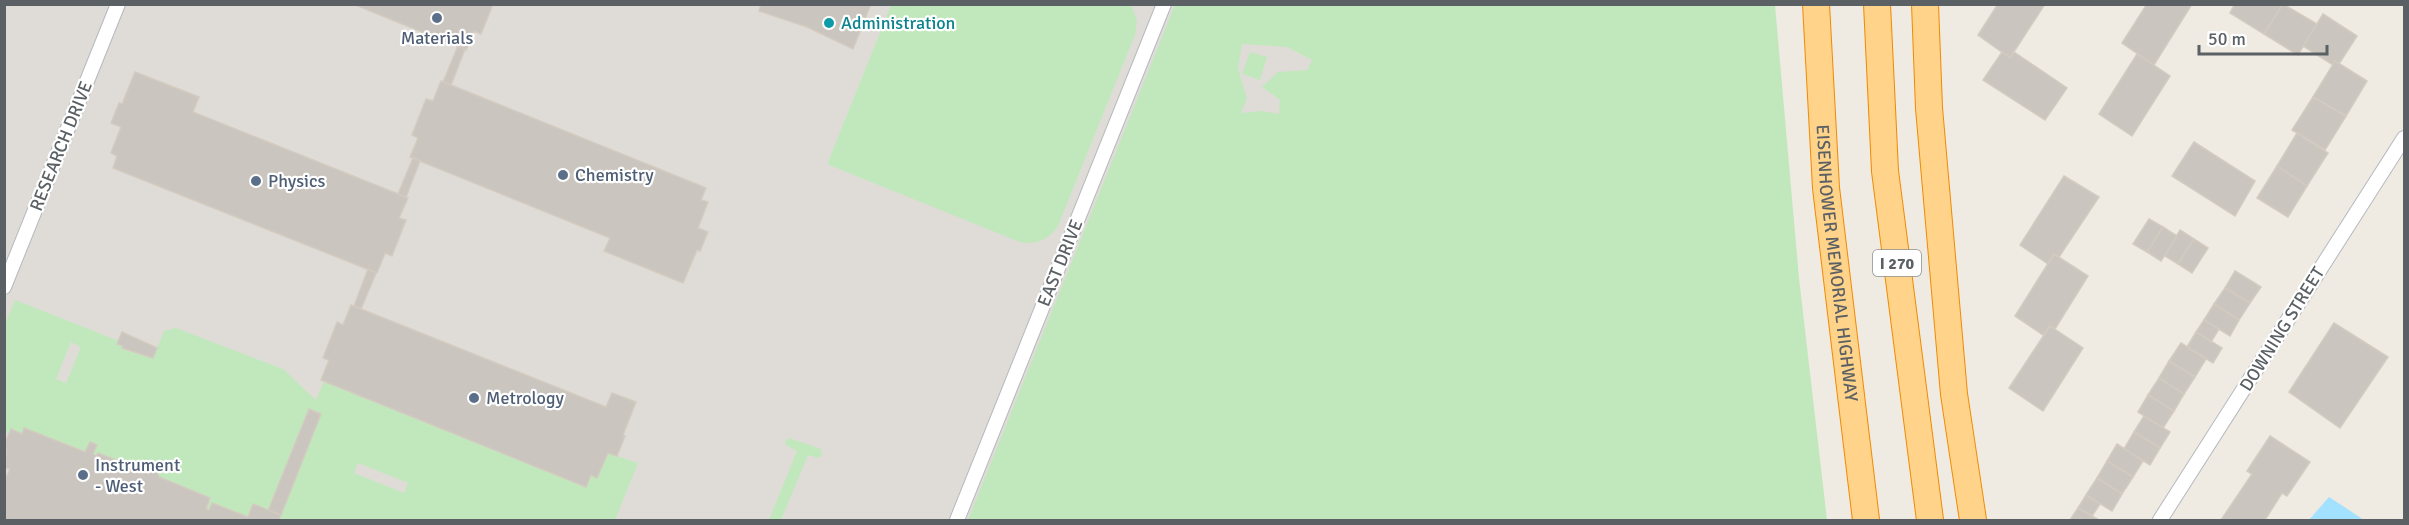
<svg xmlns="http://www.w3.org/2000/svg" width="2409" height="525" font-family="Signika,sans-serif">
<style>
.industrial{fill:#dfdcd7}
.green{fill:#c1e8bc;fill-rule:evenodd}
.water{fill:#a2e1ff}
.building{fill:#cac5bf;stroke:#d4cbc0;stroke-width:1.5}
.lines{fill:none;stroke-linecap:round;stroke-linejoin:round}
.minor-casing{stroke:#b5b9be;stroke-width:16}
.motorway-casing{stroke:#f18a00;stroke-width:28}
.minor{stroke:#fff;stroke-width:14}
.motorway{stroke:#ffd389;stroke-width:26}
.service-dot{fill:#5c6f8a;stroke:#fff;stroke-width:2}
.culture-dot{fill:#0f9aa8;stroke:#fff;stroke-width:2}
.labels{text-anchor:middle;stroke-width:4.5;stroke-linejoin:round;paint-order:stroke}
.shield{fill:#fff;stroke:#8c9092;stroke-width:1.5}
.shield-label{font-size:16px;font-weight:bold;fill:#5a6064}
.culture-label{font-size:18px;fill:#0d838f;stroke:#fff;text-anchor:start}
.service-label{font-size:18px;fill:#4e5e75;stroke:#fff;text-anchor:start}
.street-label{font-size:18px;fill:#5a6064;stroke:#fff}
</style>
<rect width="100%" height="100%" fill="#efeae2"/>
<polygon class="industrial" points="4,5 1713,5 1763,520 5,520"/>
<g class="green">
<path d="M1131,4L1137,21L1135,35L1058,226C1049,240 1036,245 1020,242L829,165L828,162L891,5Z"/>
<path d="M1175,5H1775L1799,278L1827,520H968ZM1242,44L1287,47L1312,60L1307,70L1278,72L1262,87L1280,100L1279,114L1261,111L1241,113L1247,99L1238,68Z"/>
<polygon points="1250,52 1267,57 1260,80 1242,74"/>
<path d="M15,300L119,341L123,346L122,349L153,358L164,331L176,328L283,369L316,400L324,381L586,487L591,475L598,477L608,453L638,463L615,520H508L504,519L503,520H279L321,414L309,409L268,511L253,504L248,517L212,503L209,510L206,509L210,498L159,477L156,470H151L148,473L98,453L96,456L93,454L97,445L90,442L85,452L24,428L22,434L11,429L9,434L5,432L4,326ZM71,342L81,347L66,383L56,379ZM358,463L408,483L404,493L354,473Z"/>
<polygon points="789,438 821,449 822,455 818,458 808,455 781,520 769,520 797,451 786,445 785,441"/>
</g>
<polygon class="water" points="2329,497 2364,520 2309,520"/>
<g class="building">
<polygon points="353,4 493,4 481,34 474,31 466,50"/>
<polygon points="761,4 871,4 853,49 807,27 759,11"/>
<polygon points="1998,4 2045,4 2010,58 1978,35"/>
<polygon points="2147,4 2192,4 2154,65 2122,43"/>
<polygon points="2235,4 2283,4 2264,34 2230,13"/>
<polygon points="2283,4 2317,24 2298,55 2264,34"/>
<polygon points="2323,14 2357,36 2339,64 2335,61 2333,65 2303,46"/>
<polygon points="458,46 465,49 451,85 443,82"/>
<polygon points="2002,52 2010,58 2014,52 2067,88 2045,120 1983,80"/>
<polygon points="2137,54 2170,76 2132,136 2099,114"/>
<polygon points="2335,61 2367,81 2346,116 2313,97"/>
<polygon points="135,72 199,97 193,112 408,198 399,218 406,220 392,256 385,253 377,273 113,168 117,156 111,153 121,127 111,123 119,103 122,104"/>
<polygon points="441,81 706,188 701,200 708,202 698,228 708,232 700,251 697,250 683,283 604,251 610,238 410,157 418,138 412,135 426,99 433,101"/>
<polygon points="2313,97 2346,116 2325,150 2292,130"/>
<polygon points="2297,133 2328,153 2307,186 2277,166"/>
<polygon points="2194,142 2255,181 2235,216 2172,176"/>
<polygon points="413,158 420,161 406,197 398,194"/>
<polygon points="2277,166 2307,186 2288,217 2257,198"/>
<polygon points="2064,176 2099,197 2059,257 2054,254 2048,264 2020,245"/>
<polygon points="2149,219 2163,227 2147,252 2133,244"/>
<polygon points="2163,227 2177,236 2161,261 2147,252"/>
<polygon points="2180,230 2194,239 2178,264 2165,256"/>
<polygon points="2194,239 2208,248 2192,273 2178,264"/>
<polygon points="2054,254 2088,276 2055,329 2050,326 2043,335 2015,316"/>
<polygon points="368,269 376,273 361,309 354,306"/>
<polygon points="2235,271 2261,287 2250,303 2225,288"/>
<polygon points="2225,288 2250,303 2239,320 2214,304"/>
<polygon points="2214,304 2239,320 2230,336 2204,320"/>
<polygon points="351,305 606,407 612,393 636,402 623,435 625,436 617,456 608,453 597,478 591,475 586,487 321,380 329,360 323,358 337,322 343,325"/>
<polygon points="2204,320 2219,329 2211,342 2196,332"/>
<polygon points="2334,323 2388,357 2340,428 2289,392"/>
<polygon points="2050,326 2083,348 2043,411 2009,388"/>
<polygon points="122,332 157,348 153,358 122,348 123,346 117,344"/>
<polygon points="2196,332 2222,348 2213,363 2187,347"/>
<polygon points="2181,343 2206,359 2195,377 2169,361"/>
<polygon points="2169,361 2195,377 2184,394 2159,378"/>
<polygon points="2159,378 2184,394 2174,411 2148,395"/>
<polygon points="2148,395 2174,411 2163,428 2138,412"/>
<polygon points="309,409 321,414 281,515 268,511"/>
<polygon points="2144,416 2170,432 2160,448 2134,432"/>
<polygon points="24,428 85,452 90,442 97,445 93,454 96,456 98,453 148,473 151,470 156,470 159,477 210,498 206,509 209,510 212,503 248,517 253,504 281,515 279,520 4,520 4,482 10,469 4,467 7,450 4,445 11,429 22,434"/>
<polygon points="2134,432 2160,448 2150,465 2124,449"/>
<polygon points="2270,436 2310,462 2287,496 2282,493 2265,520 2221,520 2252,474 2247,471"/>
<polygon points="2117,444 2143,461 2133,477 2107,461"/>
<polygon points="2107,461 2133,477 2122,494 2097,478"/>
<polygon points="2097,478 2122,494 2112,511 2086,495"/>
<polygon points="2086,495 2100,504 2092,516 2078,508"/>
<polygon points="2078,508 2099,520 2070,520"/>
</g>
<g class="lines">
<defs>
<g id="minor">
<polyline points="4,287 118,4"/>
<polyline points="957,520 1164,4"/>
<polyline points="2160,520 2404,138"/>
</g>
<g id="motorway">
<path id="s1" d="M1816,4L1826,188L1866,520"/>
<polyline points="1877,4 1885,171 1930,520"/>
<polyline points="1925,4 1929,108 1954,394 1973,520"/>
</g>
</defs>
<use href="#minor" class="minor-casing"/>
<use href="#motorway" class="motorway-casing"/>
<use href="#minor" class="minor"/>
<use href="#motorway" class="motorway"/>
</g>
<g class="service-dot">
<circle cx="437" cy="18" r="6"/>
<circle cx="563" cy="175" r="6"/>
<circle cx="256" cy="181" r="6"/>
<circle cx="474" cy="398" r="6"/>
<circle cx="83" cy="475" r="6"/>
</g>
<circle class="culture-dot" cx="829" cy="23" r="6"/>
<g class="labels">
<rect class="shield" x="1873" y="250" width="48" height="26" rx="4.5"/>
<g class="shield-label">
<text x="1897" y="269">I 270</text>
</g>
<g class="culture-label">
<text x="841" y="29">Administration</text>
</g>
<g class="service-label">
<text x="437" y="44" text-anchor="middle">Materials</text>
<text x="575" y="181">Chemistry</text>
<text x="268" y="187">Physics</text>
<text x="486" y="404">Metrology</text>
<text x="95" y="471">Instrument<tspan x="95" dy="21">- West</tspan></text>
</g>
<g class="street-label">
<text transform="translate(61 146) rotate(-68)" y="6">RESEARCH DRIVE</text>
<text transform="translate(1060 263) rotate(-68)" y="6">EAST DRIVE</text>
<text dy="6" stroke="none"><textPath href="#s1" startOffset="260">EISENHOWER MEMORIAL HIGHWAY</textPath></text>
<text transform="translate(2282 329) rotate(-58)" y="6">DOWNING STREET</text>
</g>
</g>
<rect width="2409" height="525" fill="none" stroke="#5a6064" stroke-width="12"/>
<path d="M2199 45v9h128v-9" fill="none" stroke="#5a6064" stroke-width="3"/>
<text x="2208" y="45" font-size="18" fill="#5a6064" stroke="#ffffff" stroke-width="4.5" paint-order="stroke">50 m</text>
</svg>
